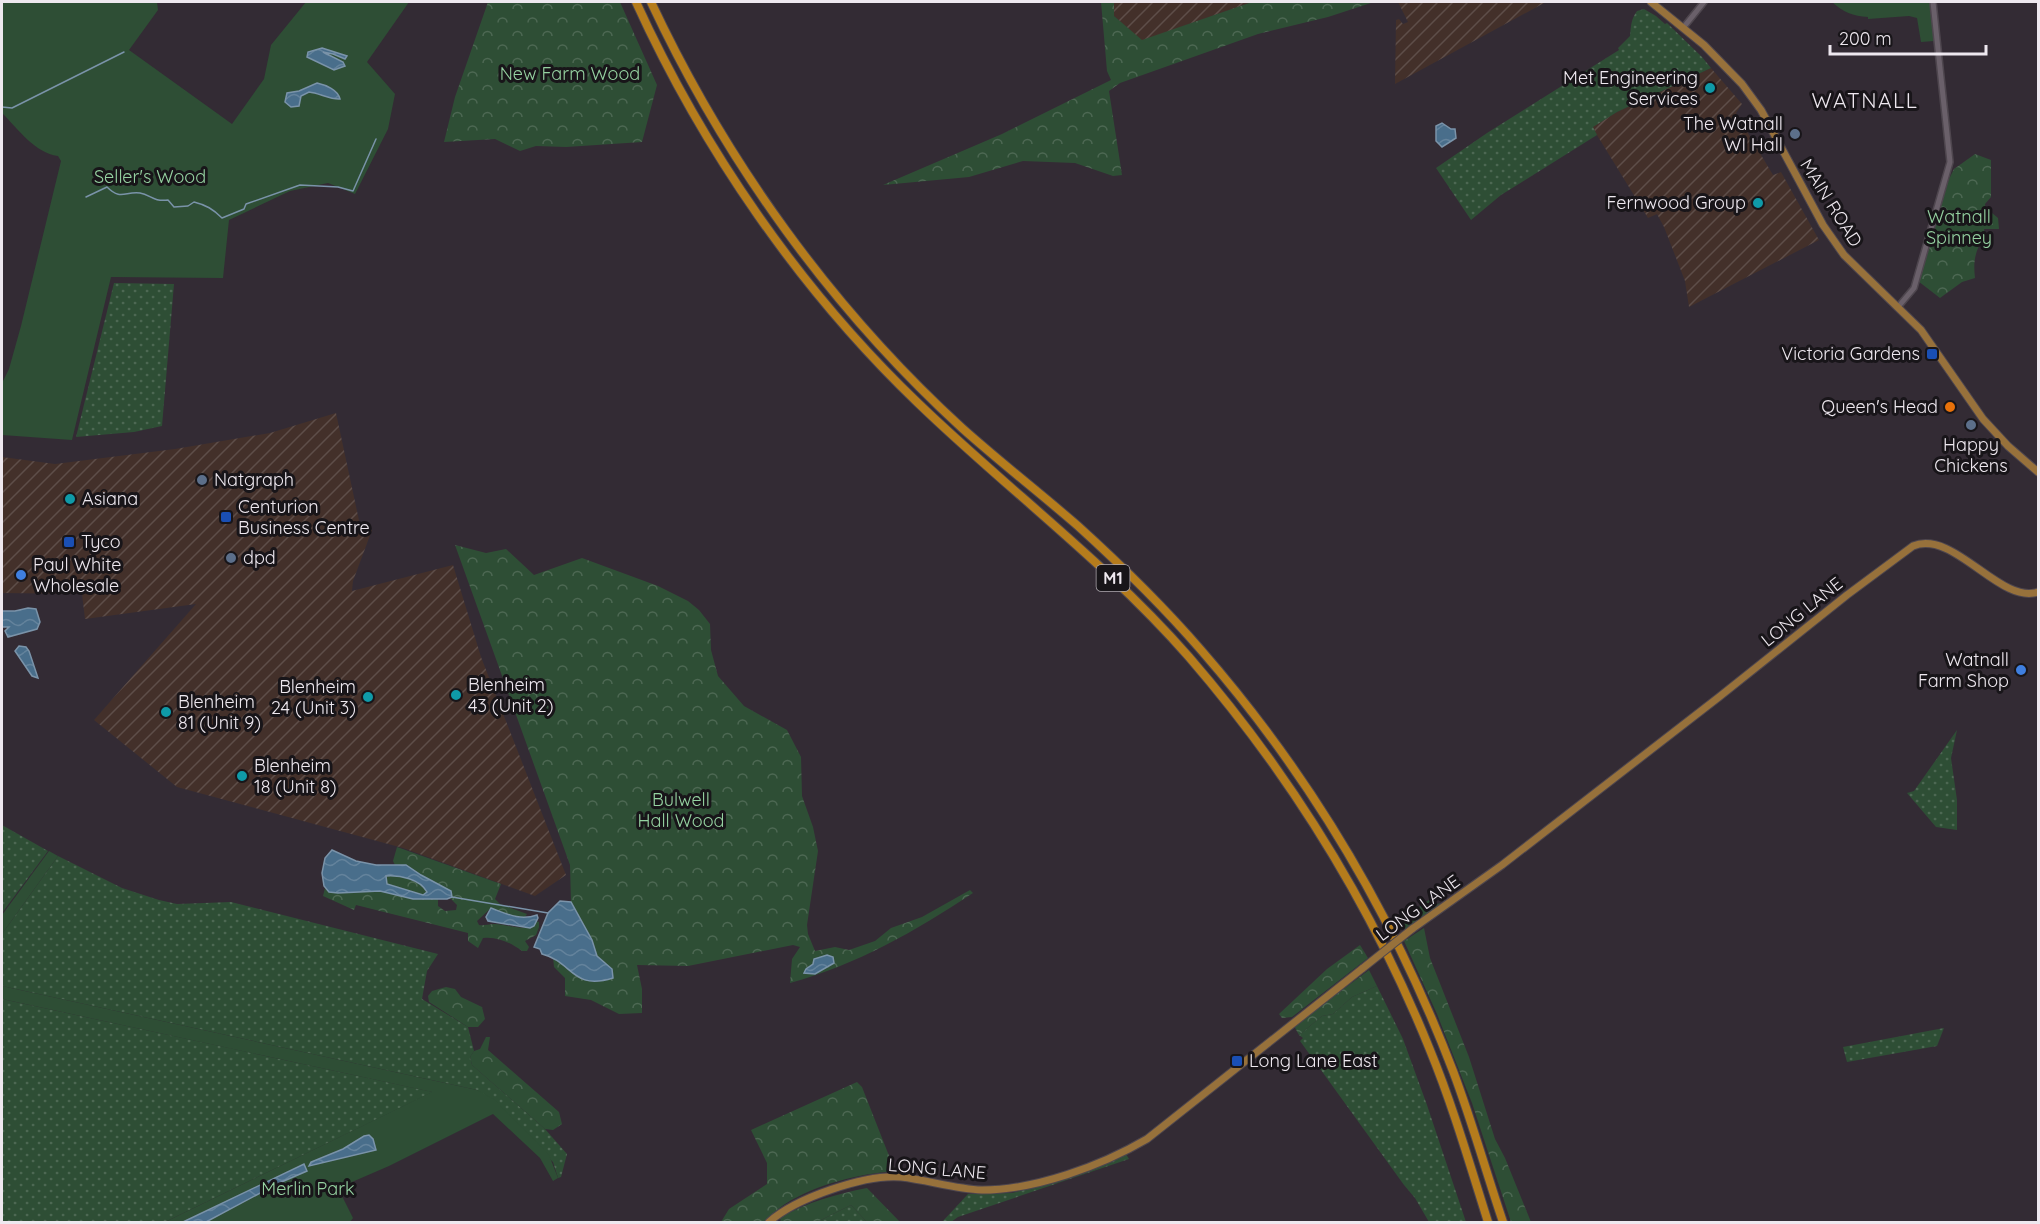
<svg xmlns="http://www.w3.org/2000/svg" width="2040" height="1224" font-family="Quicksand,sans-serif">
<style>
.industrial{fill:url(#industrial-furrows)}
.grass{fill:url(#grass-dots)}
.forest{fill:url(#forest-crowns)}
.park{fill:#2e4e35}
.water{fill:url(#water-waves);stroke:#7a93a9;stroke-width:1.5;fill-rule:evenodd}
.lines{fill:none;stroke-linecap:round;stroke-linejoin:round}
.stream{stroke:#7a93a9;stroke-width:1.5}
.minor-casing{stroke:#4e464e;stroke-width:8}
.major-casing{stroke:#4e464e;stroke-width:9}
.highway-casing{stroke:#4e464e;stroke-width:10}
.minor{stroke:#6a606a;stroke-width:5}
.major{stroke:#97713b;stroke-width:7}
.highway{stroke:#b57c1c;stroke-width:8}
.major-bridge-casing{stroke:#4e464e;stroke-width:9;stroke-linecap:butt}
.major-bridge{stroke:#97713b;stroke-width:7}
.culture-dot{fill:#0f9aa8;stroke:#181519;stroke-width:2}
.service-dot{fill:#5c6f8a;stroke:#181519;stroke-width:2}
.transit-dot{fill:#1a4fb4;stroke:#181519;stroke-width:2}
.food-dot{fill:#e8710a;stroke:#181519;stroke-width:2}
.shop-dot{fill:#3f7fe0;stroke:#181519;stroke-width:2}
.labels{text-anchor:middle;stroke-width:6;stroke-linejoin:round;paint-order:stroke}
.shield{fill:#181519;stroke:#aea9af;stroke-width:1.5}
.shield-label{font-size:16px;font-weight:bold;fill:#eee8ef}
.park-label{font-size:18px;fill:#95d2a1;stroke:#181519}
.poi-label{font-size:18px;fill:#eee8ef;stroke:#181519;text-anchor:start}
.street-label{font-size:18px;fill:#eee8ef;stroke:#181519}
.quarter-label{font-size:21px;letter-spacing:1.5px;fill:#eee8ef;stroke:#181519}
</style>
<defs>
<pattern id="industrial-furrows" width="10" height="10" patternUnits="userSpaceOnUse" patternTransform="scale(1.5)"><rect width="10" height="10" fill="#43302a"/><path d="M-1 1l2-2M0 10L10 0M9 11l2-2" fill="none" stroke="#5e4e49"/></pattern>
<pattern id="grass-dots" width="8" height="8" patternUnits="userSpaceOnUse" patternTransform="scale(1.5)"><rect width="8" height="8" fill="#2e4e35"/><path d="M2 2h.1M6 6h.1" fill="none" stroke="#4d6853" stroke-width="1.8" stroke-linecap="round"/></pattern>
<pattern id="forest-crowns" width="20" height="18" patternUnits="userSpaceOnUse" patternTransform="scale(1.5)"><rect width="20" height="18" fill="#2e4e35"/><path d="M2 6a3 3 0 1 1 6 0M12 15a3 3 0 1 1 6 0" fill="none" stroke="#4d6853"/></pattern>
<pattern id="water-waves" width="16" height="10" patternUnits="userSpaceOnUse" patternTransform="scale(1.5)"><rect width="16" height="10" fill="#496e8b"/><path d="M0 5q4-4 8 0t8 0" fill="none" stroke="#64839c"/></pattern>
</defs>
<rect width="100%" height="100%" fill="#332b34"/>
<g class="industrial">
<polygon points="1114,2 1252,2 1142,41 1114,16"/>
<polygon points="1398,2 1546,2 1395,84 1396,20 1399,19 1403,24 1408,22"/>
<polygon points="1711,68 1742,104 1736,113 1773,175 1781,172 1819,240 1689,307 1685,281 1664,227 1657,214 1648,218 1592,127 1617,112"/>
<polygon points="336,413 360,525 372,530 353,581 352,591 453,565 481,657 566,875 535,896 403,848 177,787 94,720 196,604 85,619 82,594 2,593 2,457 55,464 175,449 270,433"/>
</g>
<g class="grass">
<path d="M1644,9L1656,16L1665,24L1667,23L1702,57L1711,68L1617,112L1593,127L1597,135L1501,195L1471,220L1436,168L1487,133L1619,50L1618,48L1630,36C1631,26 1631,19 1637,11Z"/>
<polygon points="114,283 174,284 162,426 134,432 76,437"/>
<polygon points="1957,730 1951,758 1957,800 1957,830 1936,827 1907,793 1914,791"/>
<polygon points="2,825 48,851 2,913"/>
<polygon points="58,856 122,888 159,900 177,904 231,902 438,954 427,971 422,999 468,1027 474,1051 470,1057 472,1065 545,1129 567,1154 561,1177 558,1178 553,1162 477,1090 2,986 2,934"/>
<polygon points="1377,986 1403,1039 1427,1105 1466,1222 1429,1222 1415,1198 1404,1185 1300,1041 1303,1038 1299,1035 1322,1016 1333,1014 1352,997"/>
<polygon points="2,999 433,1092 165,1222 2,1222"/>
<polygon points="1944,1028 1937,1046 1847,1062 1843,1047"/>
<polygon points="1126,1154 1129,1159 958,1217 951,1222 942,1222 968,1194 1012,1193 1042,1185"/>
<polygon points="851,1205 867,1222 817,1222"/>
</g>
<g class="forest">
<polygon points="488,2 620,2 657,85 642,142 566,147 536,146 520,151 495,139 444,142 455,97"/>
<polygon points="1101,2 1114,2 1114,16 1142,40 1252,2 1374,2 1328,17 1258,34 1120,83 1109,91 1122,175 1113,176 1075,163 1023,161 969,177 883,185 1002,134 1111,80 1107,71"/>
<path d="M1975,154L1991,160V197L1985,204L1986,213H1992L1998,218L1999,229H1984L1985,236C1975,250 1973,261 1975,278L1962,282L1940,298L1918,281L1949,179L1954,169Z"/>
<path d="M455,545L486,553L506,549L534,575L582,558L658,586L688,601L699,610L710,624L711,650L718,676L744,706L787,730L801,757L802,796L813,827L818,851L807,925L808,934L815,951L835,947L849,950L875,941L891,928L922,917L970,890L973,893C916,931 856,965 790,983L792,959L800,947L793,945L688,966L637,965L642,989V1013L619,1014L591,1000L565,996V978L554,967L553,957C574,974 583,988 613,978L612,969L597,956L592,940L571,902L570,865Z"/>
<path d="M397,847L501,884L495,899L500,904L527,914L524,918L510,915L491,908L477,921L479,925C484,926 488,924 494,924C507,924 520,931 534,926L536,921L539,922V927L536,935L525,941L529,947L527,951H522C511,943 497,936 483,938L478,948L468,941V933L356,905L354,910L323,896L325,888L329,892L338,893L380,891L413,899H438V906L445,911L456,910L457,905L451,899V891L420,875L406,865H395L393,861Z"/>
<path d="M386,876C400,875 419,879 427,892L423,895L387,884Z"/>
<polygon points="1429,900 1433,903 1428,908 1440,903 1439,907 1406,930 1401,921 1402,919"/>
<polygon points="1424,928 1430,958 1469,1057 1495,1139 1505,1158 1531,1222 1511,1222 1472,1103 1437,1014 1404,941"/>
<polygon points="1360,945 1368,958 1292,1017 1282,1018 1279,1014 1327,969"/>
<polygon points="1369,970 1377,986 1352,997 1333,1014 1322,1016 1299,1035 1294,1026"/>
<polygon points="446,987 455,989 461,997 482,1007 485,1019 478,1027 468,1027 429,1002 428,996 432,991"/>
<polygon points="486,1037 490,1037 488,1050 559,1112 562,1124 553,1130 545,1129 472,1065 470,1057 474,1051 480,1049"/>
<path d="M857,1082L862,1087L895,1171C858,1174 817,1184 785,1204C777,1209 771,1217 763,1222C756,1224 730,1223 721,1222L729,1209L767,1184V1163L751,1130Z"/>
<path d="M867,1188L900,1222H867L851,1205L817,1222H781L780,1218C807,1202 837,1194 867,1188Z"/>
</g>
<g class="park">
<path d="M2,2H157L158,10L129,50L232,124L264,79L271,45L306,2H409L367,62L395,94L388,129L355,194L328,183L290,191L229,220L223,278L111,277L72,440L2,435V383L9,369L21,326L61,161L58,156C35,153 18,129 2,113Z"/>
<path d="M1832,2H1930L1934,41L1921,42L1917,18L1909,16L1868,19V17C1853,16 1843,12 1832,2Z"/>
<polygon points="49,851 58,856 2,934 2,915"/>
<polygon points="2,986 477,1090 495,1100 549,1155 558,1178 553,1181 540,1158 493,1114 389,1166 352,1182 341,1194 353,1218 350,1222 165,1222 432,1092 2,999"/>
</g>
<g class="water">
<polygon points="322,48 347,56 345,59 333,54 323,52 343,62 345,66 334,70 307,57 308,52"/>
<path d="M317,83C326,85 338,90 340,99C331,100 319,93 309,92L301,96L299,106L291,107L285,102L287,93L299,91Z"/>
<polygon points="1442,123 1451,129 1455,129 1456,138 1442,147 1436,141 1436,126"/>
<polygon points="28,608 36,609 40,622 37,629 8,637 5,631 9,627 2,627 2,611 15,611"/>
<polygon points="19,646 26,647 29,651 38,678 32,676 15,651"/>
<path d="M332,850L356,861L376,865H406L421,875L451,891L452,897L447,899H413L380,891L338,893L329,892L324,886L322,873L325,858ZM386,876C400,875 420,879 427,892L423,895L387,884Z"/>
<path d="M560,901L571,902L592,940L597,956L612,969L613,978C572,991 573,962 542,954L540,949L534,947L548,913Z"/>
<path d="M491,908C507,914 520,921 537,915L538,918L534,926L530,928L488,921L486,917Z"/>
<polygon points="827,955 833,957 834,963 815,974 804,973 806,969 813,964 814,959"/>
<polygon points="369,1135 373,1139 376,1150 309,1166 311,1162 343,1149 364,1136"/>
<polygon points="304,1164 307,1171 277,1184 206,1222 183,1222"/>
</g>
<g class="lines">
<g class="stream">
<polyline points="2,107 12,108 124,52"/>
<path d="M86,197L107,187C121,201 125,191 140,193C151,195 153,202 168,200L174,207L188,206L194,202C206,205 213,209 222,218L244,209L246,204L300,185L338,187L353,191L376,139"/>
<polyline points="452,897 548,913"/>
</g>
<defs>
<g id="minor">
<polyline points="1683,28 1704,2"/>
<polyline points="1898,307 1914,288 1950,162 1933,2"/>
</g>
<g id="major">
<polyline points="1651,2 1704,45 1742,84 1761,110 1823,225 1844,255 1921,330 1983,419 2008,446 2038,472"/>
<path d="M1412,929L1502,865L1719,697L1847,595L1913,546C1954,529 2000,605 2038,592"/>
<path d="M769,1222C796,1198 865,1174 901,1177C928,1180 955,1189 982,1190C1035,1190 1101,1166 1147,1139L1363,968"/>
</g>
<g id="highway">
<path d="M636,2C703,149 801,291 918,403C1007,489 1107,563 1189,657C1290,774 1372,906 1430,1050C1453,1106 1470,1165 1488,1222"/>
<path d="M651,2C726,162 832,309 962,428C1000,462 1040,493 1078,526C1121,565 1163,606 1201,650C1309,774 1394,917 1453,1071C1472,1121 1486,1172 1503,1222"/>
</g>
</defs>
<use href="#minor" class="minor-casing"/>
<use href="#major" class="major-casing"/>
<use href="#highway" class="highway-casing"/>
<use href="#minor" class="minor"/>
<use href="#major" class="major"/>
<use href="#highway" class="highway"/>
<defs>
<polyline id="major-bridge" points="1363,968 1412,929"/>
</defs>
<use href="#major-bridge" class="major-bridge-casing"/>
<use href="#major-bridge" class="major-bridge"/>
</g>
<g class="culture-dot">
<circle cx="1710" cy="88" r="6"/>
<circle cx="1758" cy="203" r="6"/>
<circle cx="70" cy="499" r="6"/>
<circle cx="456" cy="695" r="6"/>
<circle cx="368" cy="697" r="6"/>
<circle cx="166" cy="712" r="6"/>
<circle cx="242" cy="776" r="6"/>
</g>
<g class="service-dot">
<circle cx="1795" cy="134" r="6"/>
<circle cx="1971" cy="425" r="6"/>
<circle cx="202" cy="480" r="6"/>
<circle cx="231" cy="558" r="6"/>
</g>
<g class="transit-dot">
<rect x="1926" y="348" width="12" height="12" rx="3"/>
<rect x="220" y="511" width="12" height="12" rx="3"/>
<rect x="63" y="536" width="12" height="12" rx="3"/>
<rect x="1231" y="1055" width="12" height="12" rx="3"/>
</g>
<circle class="food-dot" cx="1950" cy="407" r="6"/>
<g class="shop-dot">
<circle cx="21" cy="575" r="6"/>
<circle cx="2021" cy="670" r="6"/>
</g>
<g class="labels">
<rect class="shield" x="1096.5" y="565" width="33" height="26" rx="4.5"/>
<g class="shield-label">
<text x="1113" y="584">M1</text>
</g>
<g class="park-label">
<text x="570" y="80">New Farm Wood</text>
<text x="150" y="183">Seller's Wood</text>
<text x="1959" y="223">Watnall<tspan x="1959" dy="21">Spinney</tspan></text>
<text x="681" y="806">Bulwell<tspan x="681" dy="21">Hall Wood</tspan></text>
<text x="308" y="1195">Merlin Park</text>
</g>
<g class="poi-label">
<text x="1698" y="84" text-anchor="end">Met Engineering<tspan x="1698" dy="21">Services</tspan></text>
<text x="1783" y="130" text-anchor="end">The Watnall<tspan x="1783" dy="21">WI Hall</tspan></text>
<text x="1746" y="209" text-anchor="end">Fernwood Group</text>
<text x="1920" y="360" text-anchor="end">Victoria Gardens</text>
<text x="1938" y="413" text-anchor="end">Queen's Head</text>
<text x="1971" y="451" text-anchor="middle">Happy<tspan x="1971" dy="21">Chickens</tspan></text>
<text x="214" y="486">Natgraph</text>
<text x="82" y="505">Asiana</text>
<text x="238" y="513">Centurion<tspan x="238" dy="21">Business Centre</tspan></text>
<text x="81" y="548">Tyco</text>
<text x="243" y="564">dpd</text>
<text x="33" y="571">Paul White<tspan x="33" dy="21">Wholesale</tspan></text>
<text x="2009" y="666" text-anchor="end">Watnall<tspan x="2009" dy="21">Farm Shop</tspan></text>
<text x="468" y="691">Blenheim<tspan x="468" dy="21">43 (Unit 2)</tspan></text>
<text x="356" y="693" text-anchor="end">Blenheim<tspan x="356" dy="21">24 (Unit 3)</tspan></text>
<text x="178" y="708">Blenheim<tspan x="178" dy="21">81 (Unit 9)</tspan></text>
<text x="254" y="772">Blenheim<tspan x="254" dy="21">18 (Unit 8)</tspan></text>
<text x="1249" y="1067">Long Lane East</text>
</g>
<g class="street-label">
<text transform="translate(1831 203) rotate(58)" y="6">MAIN ROAD</text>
<text transform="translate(1802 612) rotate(-39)" y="6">LONG LANE</text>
<text transform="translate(1418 908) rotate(-36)" y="6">LONG LANE</text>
<text transform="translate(937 1169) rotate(5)" y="6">LONG LANE</text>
</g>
<g class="quarter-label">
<text x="1865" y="108">WATNALL</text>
</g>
</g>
<rect width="2040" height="1224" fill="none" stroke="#eee8ef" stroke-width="6"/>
<path d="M1830 45v9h156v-9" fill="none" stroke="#eee8ef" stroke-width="3"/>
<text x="1839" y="45" font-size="18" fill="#eee8ef" stroke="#181519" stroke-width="4.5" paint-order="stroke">200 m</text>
</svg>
